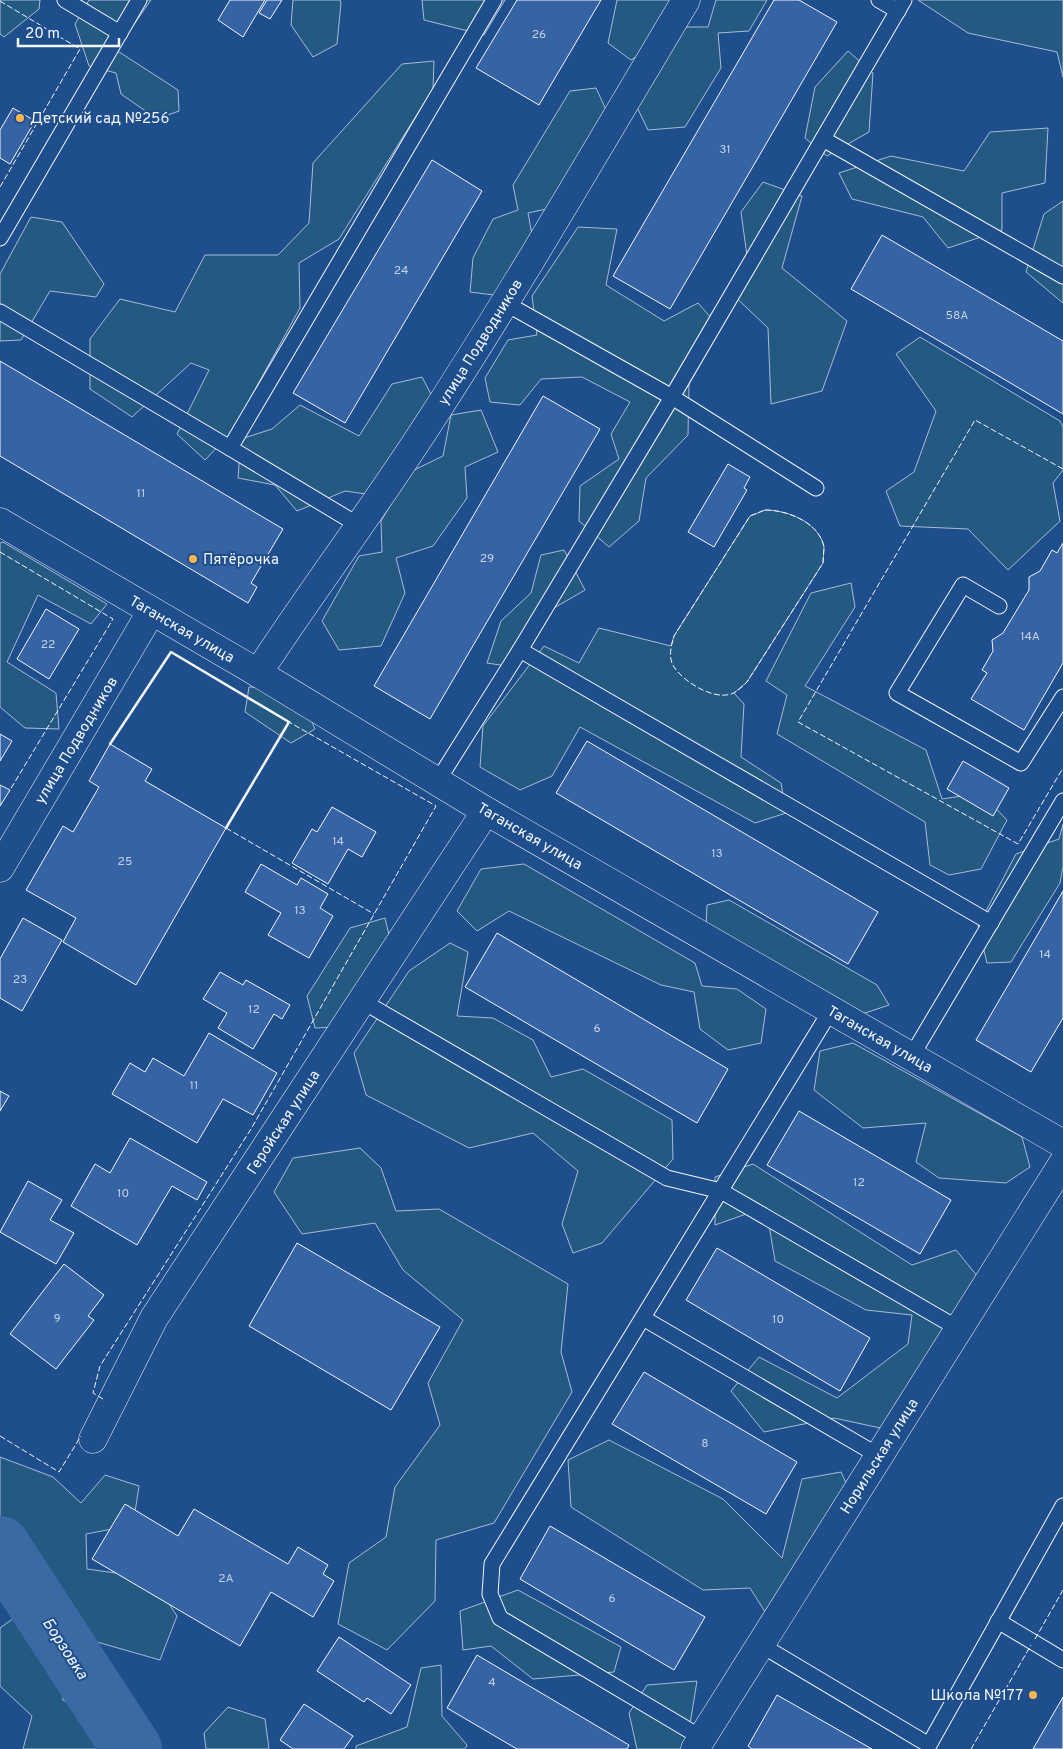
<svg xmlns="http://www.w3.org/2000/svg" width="1063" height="1749" font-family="Overpass,sans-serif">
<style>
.green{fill:#245a82;stroke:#a8bbd7}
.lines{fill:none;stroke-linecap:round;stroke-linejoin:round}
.river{stroke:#3b69a3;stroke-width:60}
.building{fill:#3563a3;stroke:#f2f6ff}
.lane-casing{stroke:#f2f6ff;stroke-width:17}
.street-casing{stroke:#f2f6ff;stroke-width:29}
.lane{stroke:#1f4e8c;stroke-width:15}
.street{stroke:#1f4e8c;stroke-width:28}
.fence{stroke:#f2f6ff;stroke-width:1;stroke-dasharray:6 2.5;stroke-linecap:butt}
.wall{stroke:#f2f6ff;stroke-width:2.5}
.poi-dot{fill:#ffb74d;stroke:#1f4e8c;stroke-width:2}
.labels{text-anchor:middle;stroke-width:4;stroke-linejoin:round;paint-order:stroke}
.number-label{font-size:12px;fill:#c3d1e8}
.poi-label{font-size:15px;fill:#f2f6ff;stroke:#1f4e8c;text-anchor:start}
.street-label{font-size:15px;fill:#f2f6ff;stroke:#1f4e8c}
.water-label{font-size:16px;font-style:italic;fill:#f2f6ff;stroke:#1f4e8c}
</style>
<rect width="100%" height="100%" fill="#1f4e8c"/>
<g class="green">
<polygon points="0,0 40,0 39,9 4,37 0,34"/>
<polygon points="89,0 151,0 116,50 178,90 179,111 157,119 121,94 116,73 89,66 75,24"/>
<polygon points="293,0 340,0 341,3 337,44 313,57 291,25"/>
<polygon points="422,0 505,0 484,35 424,20"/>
<polygon points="617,0 677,0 653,47 631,60 608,43"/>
<polygon points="716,0 767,0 749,31 718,33 721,68 685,127 648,130 634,101 681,27 708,27"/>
<polygon points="918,0 1063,0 1063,77 1057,52 968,33"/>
<polygon points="848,51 873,73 869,132 827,156 805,138 815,87"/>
<polygon points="434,61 433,89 339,239 299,263 300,308 231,433 205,460 177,434 209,370 191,363 132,417 90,389 90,339 120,299 175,312 205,255 278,255 309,223 313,163 402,64"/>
<polygon points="596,88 608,114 551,208 528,213 533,240 494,295 470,292 473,258 493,219 518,210 513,185 570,91"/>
<polygon points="1048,128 1045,183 1002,193 1002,230 948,248 923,217 852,199 839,173 891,156 964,171 990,132"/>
<polygon points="763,182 802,196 782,268 847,321 822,391 771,404 768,328 729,291 747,256 741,212"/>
<polygon points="1063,201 1063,303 1026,272 1044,214"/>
<polygon points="31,217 62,222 104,284 96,297 50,291 21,340 0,341 0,274"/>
<polygon points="578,227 617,229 606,285 664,321 698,303 720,328 689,383 688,435 646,478 639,521 609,547 579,521 580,486 619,459 611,434 630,402 582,377 541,379 520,405 490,402 485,378 508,340 537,335 532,296"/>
<polygon points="920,337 1060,421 1063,427 1063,470 1053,483 1060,521 1008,570 968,529 900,526 886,491 914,472 936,411 896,354"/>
<polygon points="422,377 433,398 373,495 345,491 297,511 275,485 238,478 241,439 272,429 300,405 359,436 392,384"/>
<polygon points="481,410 498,452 465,467 467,498 433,546 396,558 405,593 381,646 339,650 322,621 359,556 382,552 381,521 410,472 443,456 451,415"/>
<path d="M765,510C787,510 819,522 824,547C824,552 823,558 823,563L747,682L734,693L744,704L741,757L781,783L786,813L755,823L580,727L552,776L520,790L480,767L483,726L544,646L579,663L599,628L671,646L674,636L750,516Z"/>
<polygon points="3,542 107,604 91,624 38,595 7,662 56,693 59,729 25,728 0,707 0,543"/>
<polygon points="564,550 585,590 554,608 513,667 487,663 501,621 531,593 541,555"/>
<polygon points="851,583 855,607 805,686 926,750 942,799 981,793 1007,820 981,869 949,875 930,865 925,822 777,734 787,695 766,681 811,593"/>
<polygon points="249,687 273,687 306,708 315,729 291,743 245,712"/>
<polygon points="1063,824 1063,866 1060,883 1011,962 987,963 978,926 1016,854 1059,839"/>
<polygon points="524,864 695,963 702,986 737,989 766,1009 761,1043 728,1050 700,1029 694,992 661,985 509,911 477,931 457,911 481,869"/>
<polygon points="729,900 877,985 889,1005 859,1015 706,929 707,905"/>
<polygon points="385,918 391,943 339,1027 315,1028 307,996 350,928"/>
<polygon points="450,943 468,952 457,1016 493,1018 533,1040 551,1077 583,1069 672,1120 673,1159 602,1243 573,1253 562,1224 578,1171 533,1133 469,1148 366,1095 354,1053 409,971"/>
<polygon points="853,1043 1022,1137 1030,1167 1006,1183 939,1178 916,1162 926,1123 863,1128 814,1090 820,1051"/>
<polygon points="360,1148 381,1168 396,1211 439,1209 568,1284 561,1352 572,1392 494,1523 436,1540 435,1601 387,1650 338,1624 349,1563 386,1537 395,1487 440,1425 428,1383 463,1320 403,1270 375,1223 302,1234 274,1192 293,1158"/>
<polygon points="753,1164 912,1265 956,1250 978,1277 885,1429 834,1418 764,1432 731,1391 759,1357 837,1398 908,1344 912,1315 866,1310 775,1261 766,1207 715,1225 715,1177"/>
<polygon points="609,1440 723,1499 782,1558 802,1479 841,1472 856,1505 767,1615 750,1588 703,1590 571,1507 568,1460"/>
<polygon points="0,1457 53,1477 81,1503 105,1475 139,1486 133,1525 86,1534 87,1569 152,1578 177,1616 160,1660 76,1636 9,1573 0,1581"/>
<polygon points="518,1590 621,1647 614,1672 533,1679 491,1646 463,1650 460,1611"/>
<polygon points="14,1618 61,1656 63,1700 96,1721 96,1744 106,1749 23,1749 32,1716 0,1686 0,1628"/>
<polygon points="441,1665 442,1716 467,1745 465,1749 356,1749 356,1746 407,1727 421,1668"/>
<polygon points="697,1681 686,1749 637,1749 629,1713 647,1685"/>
<polygon points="228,1707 265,1719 269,1749 206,1749 204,1733"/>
</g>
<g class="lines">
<polyline class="river" points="0,1546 132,1749"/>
</g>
<g class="building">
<polygon points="230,0 265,0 243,37 218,20"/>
<polygon points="267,0 282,0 270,19 259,13"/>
<polygon points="517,0 601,0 539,105 476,68"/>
<polygon points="774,0 799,0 837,22 670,309 613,276"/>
<polygon points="13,108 35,121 10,164 0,158 0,130"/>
<polygon points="432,160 482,191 345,423 293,393"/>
<polygon points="882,235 1063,341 1063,414 851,289"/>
<polygon points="0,361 283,529 251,583 257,587 248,603 0,456"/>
<polygon points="543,396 600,429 430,719 374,686"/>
<polygon points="728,464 750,477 744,488 747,490 714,547 688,532"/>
<polygon points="1063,543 1063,663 1024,730 971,699 987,673 982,670 993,651 992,640 1003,633 1029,590 1029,577 1040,571 1052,550 1057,553"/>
<polygon points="46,609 79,629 49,679 17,659"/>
<polygon points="0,734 12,741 0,761"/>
<polygon points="587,741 878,912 848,964 556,793"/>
<polygon points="110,744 152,769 145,781 226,828 136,985 63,942 76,918 26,890 63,826 73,832 99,787 89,781"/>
<polygon points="963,761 1009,788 993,816 947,789"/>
<polygon points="0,785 10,790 0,806"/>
<polygon points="332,807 376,832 362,857 348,849 328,884 292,863 312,829 317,832"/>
<polygon points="261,864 297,885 301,878 328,894 320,908 333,916 309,958 268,935 281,913 245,892"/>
<polygon points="1063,891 1063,1018 1031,1072 976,1040"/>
<polygon points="23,918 62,940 22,1011 0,998 0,959"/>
<polygon points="497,933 728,1069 697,1123 465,987"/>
<polygon points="220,972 243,985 246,980 290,1005 282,1019 274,1014 253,1049 218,1028 227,1013 203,999"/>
<polygon points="209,1033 277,1073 253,1115 223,1099 197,1143 112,1094 130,1063 145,1072 153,1058 184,1076"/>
<polygon points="0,1091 9,1096 0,1111"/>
<polygon points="799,1111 951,1200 920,1254 767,1165"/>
<polygon points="130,1138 207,1182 197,1200 172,1186 137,1245 71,1206 95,1164 110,1173"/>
<polygon points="28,1181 62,1200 50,1220 74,1233 56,1264 0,1232"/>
<polygon points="297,1243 440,1327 391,1410 249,1326"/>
<polygon points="717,1248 870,1338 840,1391 686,1300"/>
<polygon points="64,1264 104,1295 88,1316 94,1320 56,1369 10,1334"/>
<polygon points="644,1372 797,1462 766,1514 612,1424"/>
<polygon points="125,1504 178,1536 194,1509 288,1564 298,1547 328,1565 323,1574 334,1581 313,1617 271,1592 240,1646 92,1559"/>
<polygon points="550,1526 705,1617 674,1670 520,1579"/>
<polygon points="339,1637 411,1685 391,1714 367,1698 364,1702 317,1671"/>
<polygon points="477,1655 629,1745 627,1749 517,1749 447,1708"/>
<polygon points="777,1695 872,1749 752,1749 748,1746"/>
<polygon points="1063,1697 1063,1749 1033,1749"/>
<polygon points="304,1704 353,1736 344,1749 293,1749 280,1740"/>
</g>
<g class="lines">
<defs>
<g id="lane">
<polyline points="65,0 120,33"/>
<polyline points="879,0 898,11"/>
<polyline points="823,139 1063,276"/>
<polyline points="0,238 139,0"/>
<polyline points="505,303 672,397 816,488"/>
<polyline points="0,312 230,448 494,0"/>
<polyline points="230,448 360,526"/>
<polyline points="999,606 963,585 897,693 1021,763 1063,697"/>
<polyline points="520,650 991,923"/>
<polyline points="437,782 520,650 672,397 904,0"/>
<polyline points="362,1001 667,1178 721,1191 959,1329"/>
<polyline points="911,1057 1063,801"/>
<polyline points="643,1318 879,1456"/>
<polyline points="998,1621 1063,1660"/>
<polyline points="761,1645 929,1745 1063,1506"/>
<polyline points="702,1738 500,1618 490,1594 492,1564 831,1010"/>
</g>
<g id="street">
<polyline points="0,522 258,673 486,811 1063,1144"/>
<path d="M258,673C315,586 378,503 434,415C522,279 603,139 686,0"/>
<polyline points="0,868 151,612"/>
<polyline points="93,1439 154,1318 486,811"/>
<polyline points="695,1749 1063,1163"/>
</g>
</defs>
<use href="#lane" class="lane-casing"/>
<use href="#street" class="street-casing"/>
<use href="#lane" class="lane"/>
<use href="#street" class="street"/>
<g class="fence">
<polyline points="0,1 80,49 0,187"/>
<polyline points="1063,469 975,420 798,722 1018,844 1063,768"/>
<path d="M765,510C787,510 819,522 824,547C824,552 823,558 823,563L747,682C743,686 737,692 731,694C713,700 684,682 674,667C668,658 671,646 674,636L750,516Z"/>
<polyline points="0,552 113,619 10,790"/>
<polyline points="226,828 374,914"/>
<polyline points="103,1399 93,1393 100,1366 251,1129 436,806 289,722"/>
<polyline points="0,1436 59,1472 81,1436"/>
<polyline points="1035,1639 1063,1590"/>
<polyline points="971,1749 1031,1645"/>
</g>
<polyline class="wall" points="110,744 171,652 289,722 226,828"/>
</g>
<g class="poi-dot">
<circle cx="20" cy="118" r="5"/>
<circle cx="193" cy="559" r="5"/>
<circle cx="1033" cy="1695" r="5"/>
</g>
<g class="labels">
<g class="number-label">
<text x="539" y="38">26</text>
<text x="725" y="153">31</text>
<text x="401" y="274">24</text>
<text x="957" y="319">58А</text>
<text x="141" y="497">11</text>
<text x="487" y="562">29</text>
<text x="1030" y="640">14А</text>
<text x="48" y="648">22</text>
<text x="338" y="845">14</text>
<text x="717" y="857">13</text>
<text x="125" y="865">25</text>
<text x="300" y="914">13</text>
<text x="1045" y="958">14</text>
<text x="20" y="983">23</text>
<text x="254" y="1013">12</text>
<text x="597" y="1032">6</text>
<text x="194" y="1089">11</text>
<text x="859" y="1186">12</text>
<text x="123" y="1197">10</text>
<text x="57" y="1322">9</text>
<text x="778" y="1323">10</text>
<text x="705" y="1447">8</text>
<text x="226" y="1582">2А</text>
<text x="612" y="1602">6</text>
<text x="492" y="1686">4</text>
</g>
<g class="poi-label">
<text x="30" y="123">Детский сад №256</text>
<text x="203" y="564">Пятёрочка</text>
<text x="1023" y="1700" text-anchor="end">Школа №177</text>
</g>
<g class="street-label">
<text transform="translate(480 342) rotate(-58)" y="5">улица Подводников</text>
<text transform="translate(182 629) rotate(30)" y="5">Таганская улица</text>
<text transform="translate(76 740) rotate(-59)" y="5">улица Подводников</text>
<text transform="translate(530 836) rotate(30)" y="5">Таганская улица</text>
<text transform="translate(880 1039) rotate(30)" y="5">Таганская улица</text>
<text transform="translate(283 1122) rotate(-57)" y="5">Геройская улица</text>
<text transform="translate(879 1456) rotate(-58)" y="5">Норильская улица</text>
</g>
<g class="water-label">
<text transform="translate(66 1648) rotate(57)" y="6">Борзовка</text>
</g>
</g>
<path d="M18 38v8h101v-8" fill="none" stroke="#f2f6ff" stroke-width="2.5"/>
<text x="25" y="38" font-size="15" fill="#f2f6ff" stroke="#1f4e8c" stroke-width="4" paint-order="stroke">20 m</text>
</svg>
